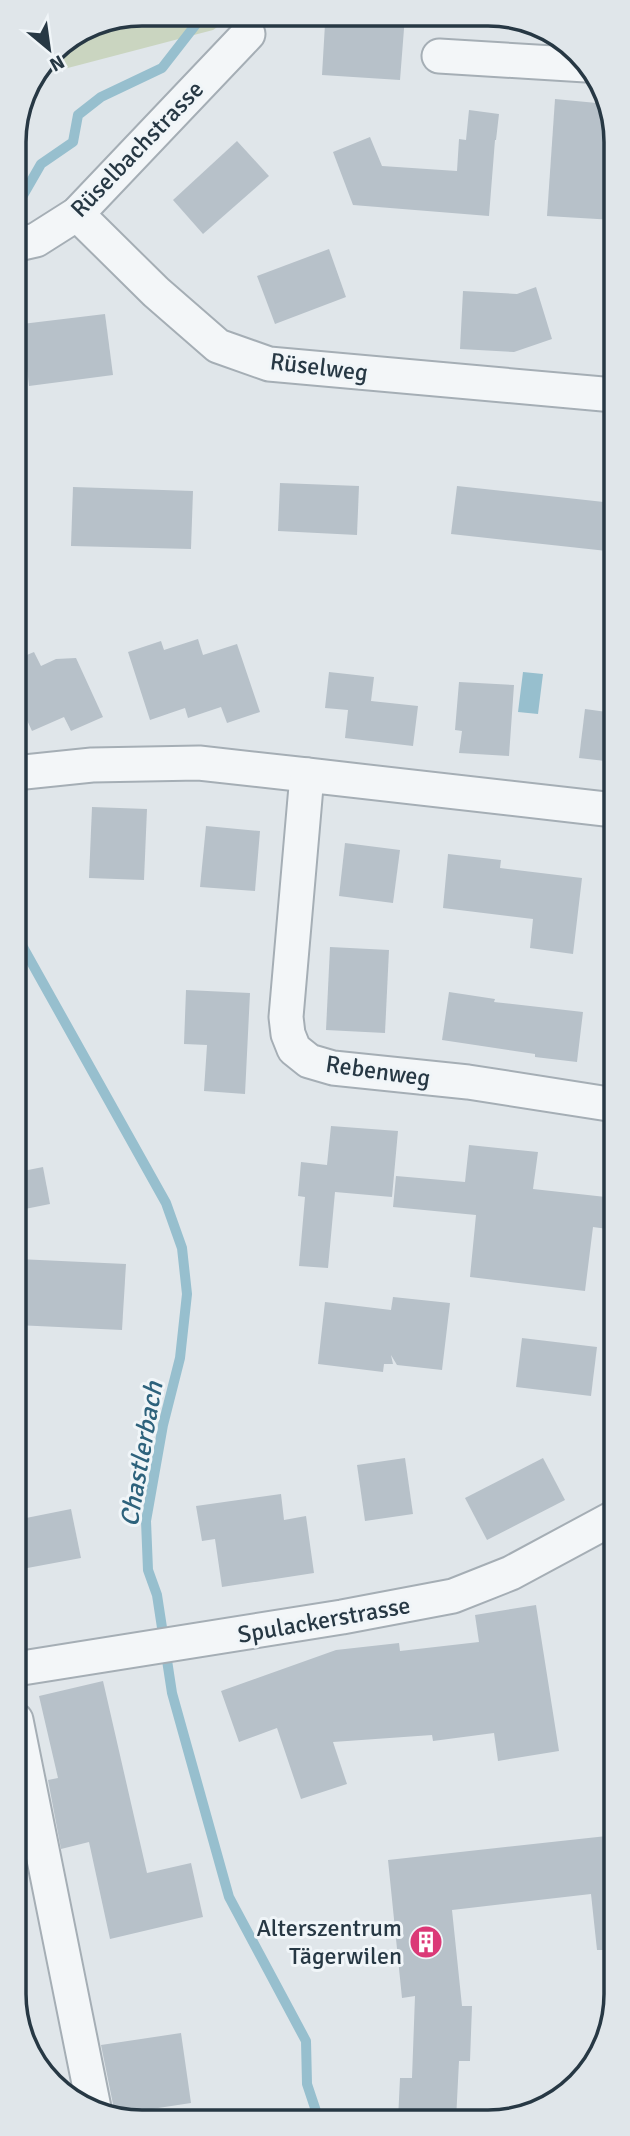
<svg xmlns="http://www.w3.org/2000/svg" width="630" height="2136" font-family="Signika,sans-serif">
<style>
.green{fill:#cad5c0}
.water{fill:#97bfce}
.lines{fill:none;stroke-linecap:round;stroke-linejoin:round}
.stream{stroke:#97bfce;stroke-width:10}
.building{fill:#b7c1c9}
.minor-casing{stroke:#a5aeb5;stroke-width:37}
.minor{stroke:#f3f6f8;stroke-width:33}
.labels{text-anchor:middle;stroke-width:6;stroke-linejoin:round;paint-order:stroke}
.street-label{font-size:24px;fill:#273844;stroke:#f0f5f8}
.poi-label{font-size:24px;fill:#273844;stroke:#f0f5f8;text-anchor:end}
.water-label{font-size:26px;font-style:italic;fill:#2d627c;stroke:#f0f5f8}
.rim{fill:none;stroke:#273844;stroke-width:3.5}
</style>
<rect width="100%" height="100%" fill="#e0e6ea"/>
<polygon class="green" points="142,14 234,15 213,30 41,75 52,51 93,24"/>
<polygon class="water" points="523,672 543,674 538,714 518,712"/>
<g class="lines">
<g class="stream">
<polyline points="14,199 22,197 41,164 73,142 78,115 101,97 162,68 204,14"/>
<polyline points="15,933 166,1203 182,1248 187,1294 180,1358 163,1425 146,1521 148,1570 157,1595 172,1693 229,1897 306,2041 307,2084 316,2111 321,2120"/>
</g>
</g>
<g class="building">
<polygon points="346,15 405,16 400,80 322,75 325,24 345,25"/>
<polygon points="555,99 607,104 614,117 614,220 547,216"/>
<polygon points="469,110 499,114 496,140 495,140 489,216 353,205 333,152 370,137 382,166 457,171 459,139 466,140"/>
<polygon points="237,141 269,176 203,234 173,200"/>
<polygon points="329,249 346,297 275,324 257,276"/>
<polygon points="536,287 552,339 514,352 460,349 463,291 517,294"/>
<polygon points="105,314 113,375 29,386 22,324"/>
<polygon points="280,483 359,486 357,535 278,531"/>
<polygon points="457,486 613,503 607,551 451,534"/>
<polygon points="73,487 193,491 191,549 71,546"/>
<polygon points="198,639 203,655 237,644 260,712 227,723 221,707 188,718 185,708 150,720 128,652 161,641 164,650"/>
<polygon points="34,652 41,666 56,659 76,658 103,717 71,731 64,717 32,731 15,694 15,660"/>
<polygon points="329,672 374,677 371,701 418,706 413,746 345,738 348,710 325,708"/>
<polygon points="459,682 514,685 509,756 459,753 462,731 455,730"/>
<polygon points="585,709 614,713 614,762 579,758"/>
<polygon points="92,807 147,809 144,880 89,878"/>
<polygon points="206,826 260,831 255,891 200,887"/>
<polygon points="345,843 400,850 393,903 339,896"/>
<polygon points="448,854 501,860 500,868 582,878 573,954 530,948 533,919 443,908"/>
<polygon points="330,947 389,950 385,1033 326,1030"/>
<polygon points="186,990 250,993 245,1094 204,1091 207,1045 184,1044"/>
<polygon points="449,992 495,999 494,1002 583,1012 577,1062 535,1057 535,1054 442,1040"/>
<polygon points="331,1126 398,1131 392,1197 335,1192 328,1268 299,1266 305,1197 298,1196 301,1162 327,1165"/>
<polygon points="469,1145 538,1152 533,1189 615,1198 615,1230 593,1227 585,1291 470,1277 476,1215 393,1207 396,1176 465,1182"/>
<polygon points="43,1167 50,1204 25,1209 18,1172"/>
<polygon points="18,1259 126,1264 122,1330 16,1325"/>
<polygon points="393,1297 450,1303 442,1370 397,1365 391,1355 393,1364 384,1364 383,1372 318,1364 325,1302 391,1310"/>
<polygon points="522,1338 597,1347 591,1396 516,1387"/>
<polygon points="405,1458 413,1514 365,1521 357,1465"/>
<polygon points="543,1458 565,1500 487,1540 465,1498"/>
<polygon points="281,1494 284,1520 306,1516 314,1573 222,1587 215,1539 202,1541 196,1506"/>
<polygon points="71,1509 81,1558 22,1569 16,1535 16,1520"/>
<polygon points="536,1605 559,1751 498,1761 494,1733 433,1741 432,1735 333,1742 347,1784 301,1799 277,1728 239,1742 221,1691 336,1650 399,1643 400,1651 479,1642 475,1615"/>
<polygon points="103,1681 147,1873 191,1863 203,1917 110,1939 89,1842 61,1849 48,1780 58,1778 39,1696"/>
<polygon points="616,1835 616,1950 597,1950 591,1894 452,1910 462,2006 472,2006 470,2061 459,2061 456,2120 398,2120 400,2078 412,2078 415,1996 402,1998 388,1860"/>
<polygon points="181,2033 191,2103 112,2115 113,2104 101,2045"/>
</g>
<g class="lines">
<defs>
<g id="minor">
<polyline points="439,56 586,65"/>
<polyline points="77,214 156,292 218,346 269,364 614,395"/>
<polyline points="14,245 36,240 77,214 248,34"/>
<polyline points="15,773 92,765 199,763 307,775"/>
<polyline points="614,810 307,775 286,1017 288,1034 294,1049 309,1061 333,1068 468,1082 615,1105"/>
<polyline points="16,1669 342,1617 453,1596 511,1573 615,1517"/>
<polyline points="16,1720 94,2108"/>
</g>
</defs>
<use href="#minor" class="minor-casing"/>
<use href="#minor" class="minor"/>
</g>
<defs>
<symbol id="building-disc" viewBox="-11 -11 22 22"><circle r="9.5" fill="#db3977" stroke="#f0f5f8"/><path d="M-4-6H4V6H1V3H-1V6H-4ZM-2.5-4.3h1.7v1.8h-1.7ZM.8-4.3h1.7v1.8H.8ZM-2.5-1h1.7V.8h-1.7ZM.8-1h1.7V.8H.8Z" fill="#fff"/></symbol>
</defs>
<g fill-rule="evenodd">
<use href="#building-disc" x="407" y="1923" width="38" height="38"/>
</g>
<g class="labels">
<g class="street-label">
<text transform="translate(137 149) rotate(-46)" y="8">Rüselbachstrasse</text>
<text transform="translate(319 367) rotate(7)" y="8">Rüselweg</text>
<text transform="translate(378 1071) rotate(8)" y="8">Rebenweg</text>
<text transform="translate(324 1620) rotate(-10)" y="8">Spulackerstrasse</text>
</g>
<g class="poi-label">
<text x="402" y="1936">Alterszentrum<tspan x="402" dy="28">Tägerwilen</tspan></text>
</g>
<g class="water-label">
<text transform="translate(141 1454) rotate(-80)" y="9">Chastlerbach</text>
</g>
</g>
<path d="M0 0H630V2136H0ZM142 26H488A116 116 0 0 1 604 142V1994A116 116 0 0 1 488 2110H142A116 116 0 0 1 26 1994V142A116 116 0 0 1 142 26Z" fill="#e0e6ea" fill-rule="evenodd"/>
<path class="rim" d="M142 26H488A116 116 0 0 1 604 142V1994A116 116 0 0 1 488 2110H142A116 116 0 0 1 26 1994V142A116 116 0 0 1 142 26Z"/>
<g transform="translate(49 49) rotate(151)" stroke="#f0f5f8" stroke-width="5" paint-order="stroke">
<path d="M0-5L12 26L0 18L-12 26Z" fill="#273844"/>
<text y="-10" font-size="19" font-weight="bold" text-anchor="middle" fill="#273844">N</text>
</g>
</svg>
